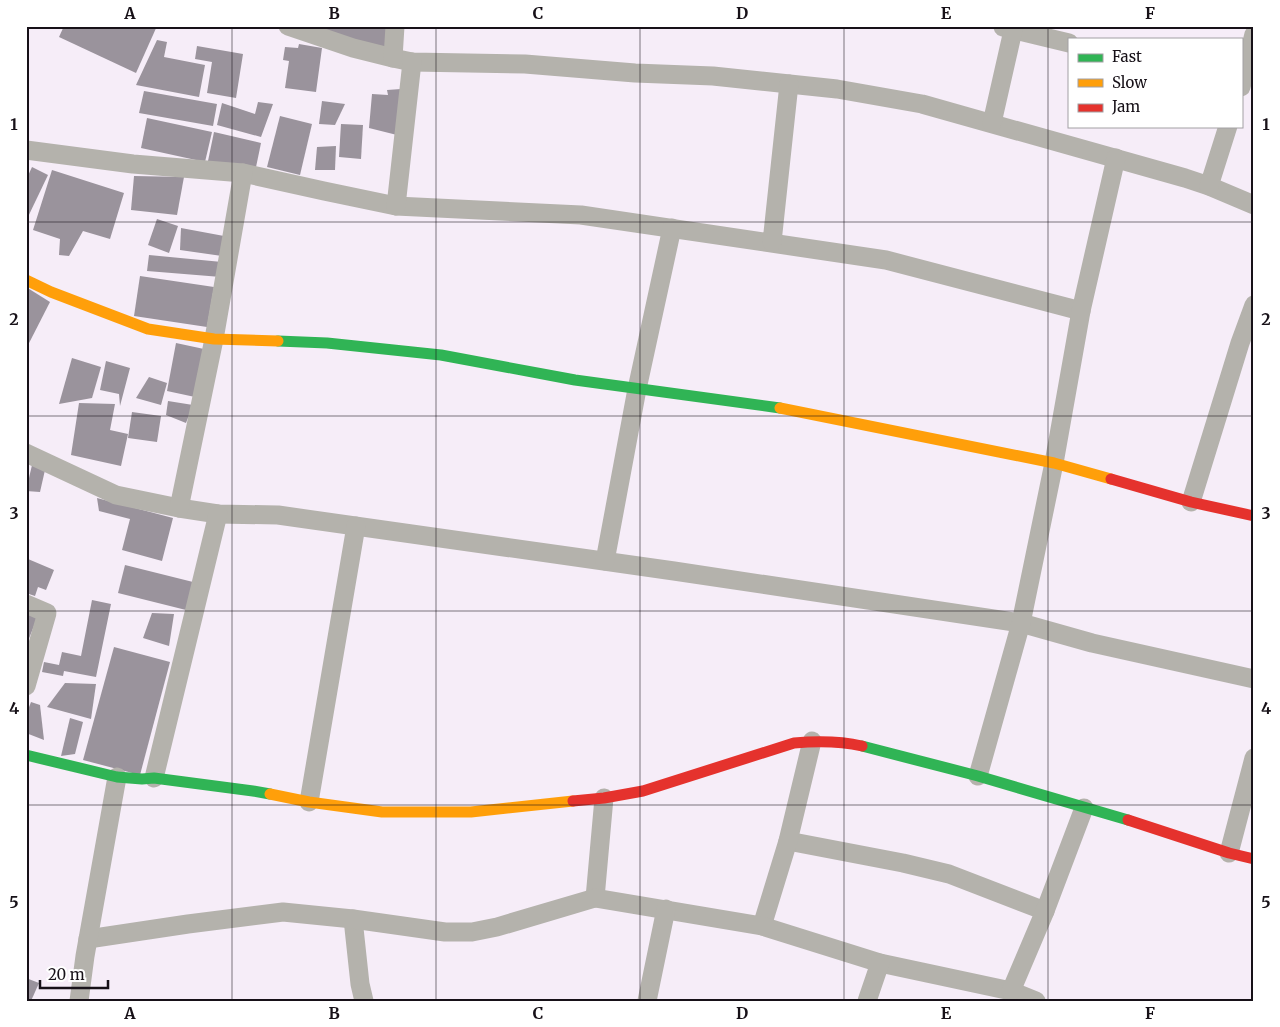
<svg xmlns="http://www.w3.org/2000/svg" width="1280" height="1027" font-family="Merriweather,serif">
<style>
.building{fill:#9a939c}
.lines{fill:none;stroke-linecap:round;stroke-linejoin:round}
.street{stroke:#b4b2ac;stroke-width:19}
.fast{stroke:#30b455;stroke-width:11}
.slow{stroke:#ff9f0a;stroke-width:11}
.jam{stroke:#e5322d;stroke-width:11}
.grid{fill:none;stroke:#171118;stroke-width:1;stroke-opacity:0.55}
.neatline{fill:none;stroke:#171118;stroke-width:2}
.grid-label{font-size:16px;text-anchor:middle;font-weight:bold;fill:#171118}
</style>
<rect width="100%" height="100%" fill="#f6edf8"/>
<g class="building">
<polygon points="64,26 157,26 136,73 59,37"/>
<polygon points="308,26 388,26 386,49"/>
<polygon points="157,40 167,42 164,57 205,65 199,97 136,85"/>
<polygon points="299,44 322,48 316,92 285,88 289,61 283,60 285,47 298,48"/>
<polygon points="197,46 243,54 236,98 207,93 212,62 195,59"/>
<polygon points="401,89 397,135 369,128 372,94 388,95 387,90"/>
<polygon points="144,91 217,104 213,126 139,113"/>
<polygon points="322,101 345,104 335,125 319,124"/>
<polygon points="258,102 273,104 261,137 217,125 222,103 255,114"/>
<polygon points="280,116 312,124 300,175 267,167"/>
<polygon points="147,118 212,132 205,162 141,148"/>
<polygon points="341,124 363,125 361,159 339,157"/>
<polygon points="214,132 261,143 255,172 208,161"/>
<polygon points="336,146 335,170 315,170 317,147"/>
<polygon points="32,167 48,175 26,221 26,180"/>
<polygon points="52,170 124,193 110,239 83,231 69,256 59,255 60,239 33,230"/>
<polygon points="134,176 184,177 177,215 131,210"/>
<polygon points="157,219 178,226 169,253 148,245"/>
<polygon points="181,228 224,236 222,256 180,250"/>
<polygon points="149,255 222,262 221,277 147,271"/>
<polygon points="140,276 214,287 207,327 134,316"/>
<polygon points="26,287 50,302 26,349"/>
<polygon points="176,343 204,349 195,397 167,391"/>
<polygon points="72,358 101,367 92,398 59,404"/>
<polygon points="106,361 130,368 120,406 119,394 100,390"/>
<polygon points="149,377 167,383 161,405 136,398"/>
<polygon points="168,401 193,405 186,423 166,415"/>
<polygon points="79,403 115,404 110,430 128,434 121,466 71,455"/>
<polygon points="132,412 161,416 157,442 128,438"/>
<polygon points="32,465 45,470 40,492 26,491"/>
<polygon points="97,498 173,518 162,561 122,550 130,519 99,511"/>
<polygon points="28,559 54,570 46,590 38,587 35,596 26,593 26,564"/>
<polygon points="125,565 197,583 190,611 118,593"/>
<polygon points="92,600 111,604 96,677 64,671 63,676 42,672 44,662 59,665 62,652 81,656"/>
<polygon points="26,611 38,616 28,641 26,640"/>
<polygon points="152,613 174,614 169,646 143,638"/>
<polygon points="114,647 170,662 140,775 83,760"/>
<polygon points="65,683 96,684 91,719 47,707"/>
<polygon points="31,702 40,705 44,740 26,733 26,715"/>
<polygon points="70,718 83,722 75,754 61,756"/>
<polygon points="26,978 39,983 31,1001 26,1001"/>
</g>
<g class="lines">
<g class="street">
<polyline points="288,26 353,48 393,58 412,62 525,64 635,73 713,76 837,89 922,104 1185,178 1209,186 1254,205"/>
<polyline points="1003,27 1069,43"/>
<polyline points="393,58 395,26"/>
<polyline points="1241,87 1254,34"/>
<polyline points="992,123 1014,26"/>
<polyline points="26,150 133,164 243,173 324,191 396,206 581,215 886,260 1081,311"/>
<polyline points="1209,186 1228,126"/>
<polyline points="396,206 412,62"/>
<polyline points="772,242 789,84"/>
<polyline points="26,453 116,495 179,508 218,514 278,515 674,571 1021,623 1092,643 1254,679"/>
<polyline points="1191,502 1240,343 1254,305"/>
<polyline points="179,508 214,339 243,173"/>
<polyline points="605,561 637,389 672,228"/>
<polyline points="26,604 47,613 26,686"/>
<polyline points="978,776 1021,623 1054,463 1081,311 1116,158"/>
<polyline points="154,778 218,514"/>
<polyline points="309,802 356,526"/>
<polyline points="788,841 903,863 949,874 1045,911"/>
<polyline points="1229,853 1254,758"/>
<polyline points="595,898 604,798"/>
<polyline points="353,919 360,984 364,1001"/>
<polyline points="762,926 788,841 812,741"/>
<polyline points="88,939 188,924 283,912 353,919 445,932 472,932 497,927 595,898 762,926 880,963 1011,991 1036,1001"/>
<polyline points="1011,991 1045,911 1084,808"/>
<polyline points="79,1001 85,956 117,777"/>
<polyline points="647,1001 666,909"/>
<polyline points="867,1001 880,963"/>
</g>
<g class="fast">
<polyline points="278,341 327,343 441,355 575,380 780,408"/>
<polyline points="862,746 978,776 1128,820"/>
<polyline points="26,755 117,777 142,779 154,778 253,791 270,794"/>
</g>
<g class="slow">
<polyline points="26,280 51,292 148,329 214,339 278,341"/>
<polyline points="780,408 1054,463 1111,479"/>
<polyline points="270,794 309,802 382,812 471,812 573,801"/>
</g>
<g class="jam">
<polyline points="1111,479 1191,502 1254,516"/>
<path d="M573,801L604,798L643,791L794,743C816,741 840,741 862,746"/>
<polyline points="1128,820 1229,853 1254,859"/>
</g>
</g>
<path class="grid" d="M232,26V1001M436,26V1001M640,26V1001M844,26V1001M1048,26V1001M26,222H1254M26,416H1254M26,611H1254M26,805H1254"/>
<rect width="1280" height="1027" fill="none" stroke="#ffffff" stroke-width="55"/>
<rect x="1068" y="38" width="175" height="90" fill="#ffffff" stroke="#a2a0a3"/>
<rect x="1078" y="54" width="25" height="8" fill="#30b455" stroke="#a2a0a3"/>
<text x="1112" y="62" font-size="15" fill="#171118">Fast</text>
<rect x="1078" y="79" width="25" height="8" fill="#ff9f0a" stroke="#a2a0a3"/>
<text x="1112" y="88" font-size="15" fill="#171118">Slow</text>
<rect x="1078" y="104" width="25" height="8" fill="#e5322d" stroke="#a2a0a3"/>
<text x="1112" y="112" font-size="15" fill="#171118">Jam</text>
<path d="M40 980v8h68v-8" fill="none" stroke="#171118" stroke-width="2.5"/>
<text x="48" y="980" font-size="15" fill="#171118" stroke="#ffffff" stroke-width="4" paint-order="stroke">20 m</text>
<rect x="28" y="28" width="1224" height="972" class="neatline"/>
<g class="grid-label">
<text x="130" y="19">A</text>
<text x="334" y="19">B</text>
<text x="538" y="19">C</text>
<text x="742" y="19">D</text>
<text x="946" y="19">E</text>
<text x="1150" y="19">F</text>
<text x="14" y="130">1</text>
<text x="1266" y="130">1</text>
<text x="14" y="325">2</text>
<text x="1266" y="325">2</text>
<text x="14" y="519">3</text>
<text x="1266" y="519">3</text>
<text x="14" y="714">4</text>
<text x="1266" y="714">4</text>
<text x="14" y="908">5</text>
<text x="1266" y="908">5</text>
<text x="130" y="1019">A</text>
<text x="334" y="1019">B</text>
<text x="538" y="1019">C</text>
<text x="742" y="1019">D</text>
<text x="946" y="1019">E</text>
<text x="1150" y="1019">F</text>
</g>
</svg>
